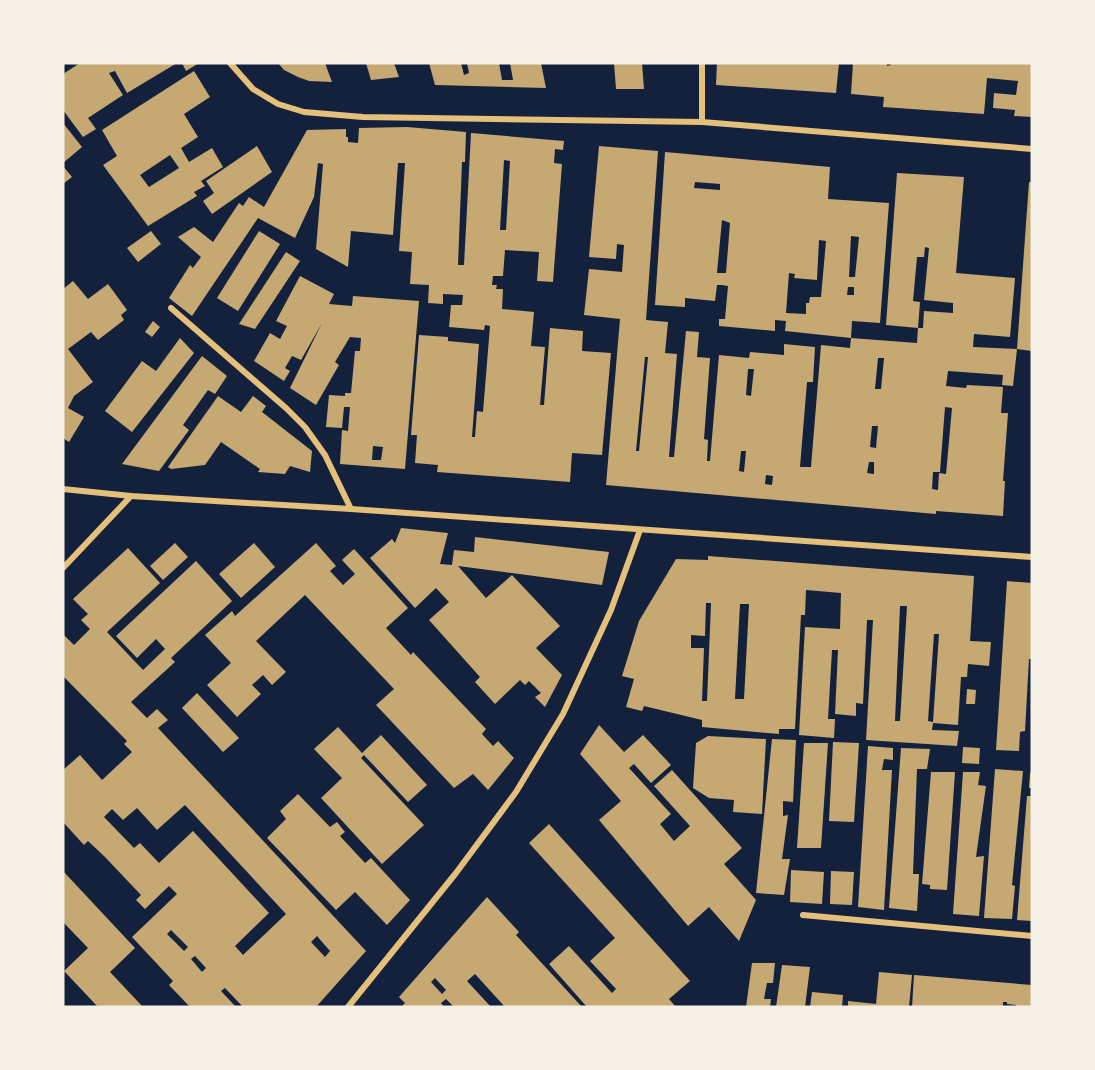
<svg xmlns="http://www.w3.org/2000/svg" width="1095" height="1070" font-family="Figtree,sans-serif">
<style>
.building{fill:#c6a872;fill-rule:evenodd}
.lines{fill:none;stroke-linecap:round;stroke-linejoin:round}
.minor{stroke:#e5c07b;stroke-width:6}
</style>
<rect width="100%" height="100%" fill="#14213d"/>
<g class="building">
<polygon points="80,63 177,63 127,93 115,71 109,73 123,95 88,118 96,129 83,137 63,110 63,74"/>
<polygon points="182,63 199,63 186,71"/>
<polygon points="278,63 325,63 332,82 309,81 298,77 284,70"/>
<polygon points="366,63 394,63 399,77 371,80"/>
<polygon points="429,63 461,63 464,75 469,73 467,63 499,63 502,80 513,80 510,63 541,63 546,88 435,85"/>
<polygon points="614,63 642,63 644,89 616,89"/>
<polygon points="717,63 839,63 836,93 716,85"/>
<polygon points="853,63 887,63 887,66 891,65 891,63 1032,63 1032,117 1014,116 1015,110 993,108 994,93 1016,95 1018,81 987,78 984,114 883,107 884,97 851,94"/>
<path d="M194,71L210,97L184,114L198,137L181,148L189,162L212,148L223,167L201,181L205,186L194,192L197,196L148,226L103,165L117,156L102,130ZM170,155L179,168L149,187L140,175Z"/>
<polygon points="63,123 82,147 63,163"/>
<path d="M407,127L466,132L465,162H462L458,265H464L471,133L564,141L563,150L555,149L554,163L562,164L553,282L537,281L539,252L505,250L503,276H493L492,285H497L496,289H503L502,309L534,312L531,346L545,347L540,405H544L550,328L583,331L582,351L611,353L602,455L572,453L570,482L437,472L438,465L415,463L417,435H411L419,335L448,337V341L479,344L472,437H475L477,411L483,412L490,326L485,325L484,330L449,327L451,305H462L463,295L443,294V304L428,303L429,285L410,284L412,252L399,251L405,163H398L393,235L351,231L348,267L316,249L323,164L318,163L314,197L295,238L258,218L192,316L169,298L190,265L193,268L201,257L178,237L194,227L213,242L239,203L243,206L249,197L264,207L307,130L346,129V137H348V142L358,143L359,128ZM504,160L510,161L506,230H500Z"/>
<polygon points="257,146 272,172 212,214 203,201 214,193 206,181"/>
<path d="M599,146L658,151L646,320L668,322L665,353L677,354L669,457H674L686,331L699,332L697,357L710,358L704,439L708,440L707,461H710L719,355L749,358L750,352L784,355V344L815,347L813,382H807L800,467H811L821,345L850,348L851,338L917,343L918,328H923L924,311L953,313V303L924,300L929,248L925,247L924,257H917L913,301L920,302L918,328L886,325L897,173L964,177L956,273L1015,278L1010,337L974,334L973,347L1017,349L1013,386L1002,385L1003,375L948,371L946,386L966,388L967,385L1003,387L1001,413H1008L1003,481H1005L1003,516L936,511V514L606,485L620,319L584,315L589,269L622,272L624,245L617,244L616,259L589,257ZM645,357H648L639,451H636ZM878,358H884L881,389H875ZM748,369H754L751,396L746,395ZM945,407L952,408L946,474L939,473L938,490L932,489L933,472H940ZM872,426H878L876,448L870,447ZM741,451H746L744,472L739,471ZM869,462H874V474L867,473ZM766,475L773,476L772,485L765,484Z"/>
<path d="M665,152L830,167L828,199L889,203L880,323L852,321L851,338L785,331L786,321L775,320V331L719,326V319H725L728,286L722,285H717L715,301L685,298V307L655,305ZM695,182L720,184V190L694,188ZM722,220L730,223L726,273H717ZM851,236L859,237L855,277H849ZM819,240L826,241L821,297H810L809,303H806V314L786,313L789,273L795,274L794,278L817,280ZM848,287H854V295H847Z"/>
<polygon points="63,166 72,177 63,184"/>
<polygon points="1029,182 1032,182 1032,351 1017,349"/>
<polygon points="151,231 161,244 138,262 127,248"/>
<polygon points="259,231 280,244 238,311 217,298"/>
<polygon points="286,252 300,261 255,329 239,324"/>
<path d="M300,276L334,294L329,304L352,306L353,296L419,301L405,469L340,464L342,430L348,431L350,407H344L342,428L326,427L329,395L345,396V393H351L355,351H360L361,338L350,337L335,362L339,365L316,405L290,388L322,323L301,360L292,356L285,368L290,371L284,381L254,361L270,333L280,339L287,326L276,321ZM373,446L383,447L381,460H372Z"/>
<polygon points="73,281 88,299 108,284 127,310 121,315 124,320 98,340 91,332 68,349 93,382 74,396 68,408 84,417 69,442 63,438 63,289"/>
<polygon points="153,321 160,327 152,337 145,332"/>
<polygon points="180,338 194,353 132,432 105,411 142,361 156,371"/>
<polygon points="202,356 227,376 215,394 208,390 183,425 189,430 159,471 122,464"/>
<polygon points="218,396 241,412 253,396 266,406 262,412 312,451 310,472 290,466 285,474 258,472 260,469 221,442 205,465 171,469 168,467"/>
<polygon points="401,528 448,533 440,564 452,565 454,550 474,552 475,537 609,552 602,585 458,566 486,598 512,575 560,626 536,648 562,675 545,707 535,697 541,693 529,681 525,685 520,680 495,704 475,682 480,677 429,620 449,602 436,588 415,608 370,558 392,539 395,543"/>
<polygon points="175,543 188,557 163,580 150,566"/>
<polygon points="254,543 275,567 241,598 219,574"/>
<polygon points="316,543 336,566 330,571 343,585 355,574 342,560 354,549 408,608 386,628 411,655 413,652 486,729 482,734 493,746 498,741 514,758 488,790 473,774 454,788 376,705 394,689 305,595 256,641 286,672 272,685 263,675 252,685 261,694 237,717 207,685 231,663 205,635 232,611 235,616"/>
<path d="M128,548L160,583L107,632L143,670L165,649L156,639L137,658L116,636L196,561L232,601L171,658L175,662L131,702L147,718L157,709L168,720L158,728L366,951L316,1007H243L225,988L221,991L236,1007H190L169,985L173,981L132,937L177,894L169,886L145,909L136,900L141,895L105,857L88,841L84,845L63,822V770L80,755L102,780L132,752L124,744L127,741L63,676V634L74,645L90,629L81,620L88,614L73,599ZM185,805L286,914L243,955L235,946L269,913L193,831L159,863L140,843L134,848L104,817L112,809L123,820L137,808L157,830ZM171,930L188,947L184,951L167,934ZM317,936L330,951L325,957L311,942ZM195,956L206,968L202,972L191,959Z"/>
<path d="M708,556L974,576L970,641L991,642L989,666L968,664L967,677H961L958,725L933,723L932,730L959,731L957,746L866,740L873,620H867L863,704L856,703V716L835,714L838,650H832L828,719H835L834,738L799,735L805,627L840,629L841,593L806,590L805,615H801L795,729H779V734L702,727V720L644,706L642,711L626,707L634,679L622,676L639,621L676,559L708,560ZM706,603H711L707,701H702L704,648H691V635L705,636ZM740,604H749L744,699H735ZM900,606H907L900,721H895ZM934,634H939L933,722L928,721Z"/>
<polygon points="1007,581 1032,583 1032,659 1029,659 1025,731 1020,732 1019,751 996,750"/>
<polygon points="967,689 976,690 975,704 966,704"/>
<polygon points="197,693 239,738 223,752 182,708"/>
<polygon points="599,725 624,752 643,735 671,765 651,783 634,764 629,768 671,814 660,824 674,841 690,826 654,786 672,770 742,848 724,864 756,900 739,941 709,907 688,926 599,820 621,801 580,754"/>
<polygon points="338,727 362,753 381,735 427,785 408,802 364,755 361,758 424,825 382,864 321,798 342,778 314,749"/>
<polygon points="708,736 766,739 762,814 733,812 734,800 709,798 693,788 696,743"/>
<polygon points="772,739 796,740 793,802 783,801 783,816 788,815 782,859 790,859 784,895 756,893"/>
<polygon points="833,742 859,743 854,822 829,821"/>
<polygon points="804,743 828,743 821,848 797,848"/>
<polygon points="868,746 893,748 893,760 884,759 882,770 892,770 884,910 858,907"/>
<polygon points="963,747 980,748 979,764 962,763"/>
<polygon points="901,748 930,749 927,769 917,769 913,874 919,874 917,911 889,908"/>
<polygon points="995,769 1023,771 1012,885 1015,886 1012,919 984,918"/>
<polygon points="931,772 955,772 947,890 930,889 930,885 922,884"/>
<polygon points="963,772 980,772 978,785 986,786 976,857 984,856 979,916 953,914"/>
<polygon points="1030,773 1032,773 1032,788 1029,788"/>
<polygon points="298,794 330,827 337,822 345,832 340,836 365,863 371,858 410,900 387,925 355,892 336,910 267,838 286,819 280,811"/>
<polygon points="1027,796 1032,796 1032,921 1017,920"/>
<polygon points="549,824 690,981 669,999 676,1007 587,1007 549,964 569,946 612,993 616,989 590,961 615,938 529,843"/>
<polygon points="791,870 824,872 822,904 790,902"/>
<polygon points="63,871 135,948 110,972 143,1007 98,1007 64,971 88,948 63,922"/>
<polygon points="831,871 854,872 852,905 830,904"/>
<path d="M487,897L519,932L516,935L582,1007H505L475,974L467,981L491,1007H454L446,999L441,1003L444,1007H401L405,1003L399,997ZM435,978L446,990L442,994L431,982Z"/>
<polygon points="752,963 775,963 773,983 767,983 764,999 771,999 770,1007 746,1007"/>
<polygon points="782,965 810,967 805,1007 776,1007"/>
<polygon points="879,972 912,975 909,1007 848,1007 848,1001 876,1004"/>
<polygon points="914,975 1032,985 1032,1007 1016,1007 1016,1005 1007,1004 1007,1002 1003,1002 1003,1007 912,1007"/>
<polygon points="812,992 843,995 842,1007 810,1007"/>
</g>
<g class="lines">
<g class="minor">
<polyline points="230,63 253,89 278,104 304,112 363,117 702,122 1032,149"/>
<polyline points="702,63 702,122"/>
<polyline points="171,308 286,408 305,427 325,455 351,509"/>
<polyline points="63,489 131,496 351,509 1032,557"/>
<polyline points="63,568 131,496"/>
<polyline points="803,915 1032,936"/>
<polyline points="348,1007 456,873 516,792 563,714 611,610 640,530"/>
</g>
</g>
<rect width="1095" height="1070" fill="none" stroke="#f6f1e7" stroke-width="129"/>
</svg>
